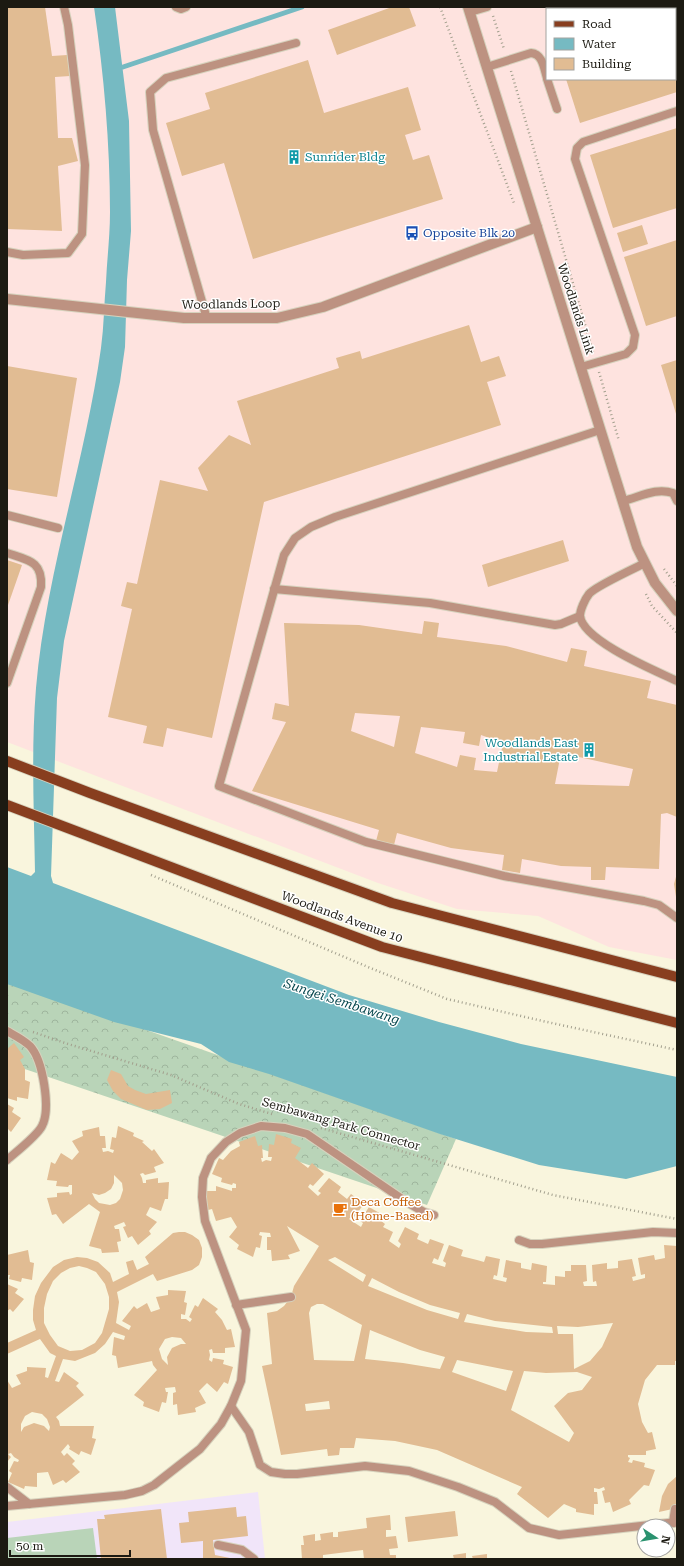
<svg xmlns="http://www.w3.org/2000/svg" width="684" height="1566" font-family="'Roboto Serif',serif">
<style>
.industrial{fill:#fee3df;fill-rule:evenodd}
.education{fill:#f1e5f9}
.forest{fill:url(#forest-crowns)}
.pitch{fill:#b9d4b8}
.water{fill:#76bac2}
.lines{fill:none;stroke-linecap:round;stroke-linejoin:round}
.stream{stroke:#76bac2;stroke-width:5}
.building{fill:#e1bc93;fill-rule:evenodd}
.lane-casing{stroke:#d6d2bd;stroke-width:10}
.street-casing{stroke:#d6d2bd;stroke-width:12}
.primary-casing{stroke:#d6d2bd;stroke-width:12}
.path{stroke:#a29f8d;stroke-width:2.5;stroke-dasharray:1 3;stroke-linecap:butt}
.lane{stroke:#bd9281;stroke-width:8}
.street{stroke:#bd9281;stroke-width:10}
.primary{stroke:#883e1f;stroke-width:10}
.labels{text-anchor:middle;stroke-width:3;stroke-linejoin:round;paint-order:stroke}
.culture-label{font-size:12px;fill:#0d838f;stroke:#fff;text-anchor:start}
.transit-label{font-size:12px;fill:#164399;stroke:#fff;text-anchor:start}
.street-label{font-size:12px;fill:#1c1a12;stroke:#fff}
.food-label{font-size:12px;fill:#c56008;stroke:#fff;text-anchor:start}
.water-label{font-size:13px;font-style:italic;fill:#07474e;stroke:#fff}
</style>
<defs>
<pattern id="forest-crowns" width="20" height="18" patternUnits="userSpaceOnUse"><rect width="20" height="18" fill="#b9d4b8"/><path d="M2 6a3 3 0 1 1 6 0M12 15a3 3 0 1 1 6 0" fill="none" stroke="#9eb59d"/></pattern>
</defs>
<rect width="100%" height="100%" fill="#f9f5dd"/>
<path class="industrial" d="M7,7H677V960L609,947L538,916L457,909L378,883L7,742ZM547,9H675V79H547Z"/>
<polygon class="education" points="258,1492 265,1559 7,1559 7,1522"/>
<polygon class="forest" points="7,981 456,1139 427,1205 7,1063"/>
<polygon class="pitch" points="93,1528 97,1559 7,1559 7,1538"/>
<path class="water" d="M94,7H115L129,121L131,231L127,280L125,347L120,382L64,641L57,698L51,876L53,883L349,995L439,1022L521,1044L677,1077V1166L626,1179L539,1165L440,1134L269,1074L229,1062L201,1044L114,1022L7,984V867L31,876L35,872C34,811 31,749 36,688C46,573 85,462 101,348C104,326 104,304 106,282C107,259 110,236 110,212C110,144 104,75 94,7Z"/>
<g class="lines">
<polyline class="stream" points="123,67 302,7"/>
</g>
<g class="building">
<polygon points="7,7 45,7 52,56 67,55 70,76 55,77 58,138 72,138 78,161 58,166 62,231 7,229"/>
<polygon points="392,7 409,7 416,26 337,55 328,30"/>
<polygon points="308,60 324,113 408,87 421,130 405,135 413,160 429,155 443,199 253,259 224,163 182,176 166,123 210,109 205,93"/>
<polygon points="675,73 677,78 677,92 580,123 566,79 675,79"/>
<polygon points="677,128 677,208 613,228 590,155"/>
<polygon points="642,225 648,244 623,252 617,233"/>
<polygon points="677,240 677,316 646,326 624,257"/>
<polygon points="469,325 481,362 499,356 506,376 487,382 501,425 264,502 212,738 167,728 163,747 143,743 147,726 108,717 132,609 121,606 127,582 137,584 160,480 208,491 198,468 229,435 251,445 237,401 339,368 336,358 360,351 362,359"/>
<polygon points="677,360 677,417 661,365"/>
<polygon points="7,366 77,378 57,497 7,489"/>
<polygon points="563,540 569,561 488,587 482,565"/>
<polygon points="7,560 22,565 7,608"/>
<path d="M424,621L439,623L437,637L506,646L567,662L571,648L587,651L584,666L651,681L647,698L677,705V817L667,813L661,814L659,869L606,867L605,880H591V867L561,866L522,859L520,873L502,870L504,855L451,848L397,833L394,845L376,841L379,830L252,791L286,722L272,719L275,703L289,706L284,623L359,625L422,634ZM355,713L400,716L394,747L351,731ZM421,727L465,732L463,743L479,746L481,735L503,743L497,772L474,770L476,758L460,755L457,767L415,753ZM561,753L633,769L629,786L555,784Z"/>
<polygon points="677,873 677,897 676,897 674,884"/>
<polygon points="14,1043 24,1057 20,1060 25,1069 25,1080 30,1082 28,1099 17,1097 17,1101 7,1098 7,1049"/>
<polygon points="111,1070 121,1074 128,1086 135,1090 146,1094 170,1090 172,1103 160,1109 147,1110 121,1099 113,1091 107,1080"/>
<polygon points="7,1104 14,1108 12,1112 21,1118 11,1132 8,1129 7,1130"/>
<path d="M118,1126L134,1133L133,1136L144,1141L142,1142L152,1151L154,1149L164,1163L154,1167L156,1172L145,1175L143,1173L140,1174L142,1178L143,1183H146V1180L158,1178V1183L169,1182L168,1199H165L161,1211L150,1207L146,1215L157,1222L149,1231L151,1234L138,1245L132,1236L128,1238L123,1227L126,1226L124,1222L114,1226L115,1229H119L121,1241L117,1242L119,1252L102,1253L101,1249L89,1246L100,1212L89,1204L63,1224L56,1214L52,1215L47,1198L57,1197V1193L69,1192L70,1195L72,1194V1185H69L68,1187L56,1186L57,1181L47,1180L51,1162L55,1164L61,1153L72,1160L79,1152L72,1141L83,1136L82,1131L99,1127L100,1136H105L106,1148H102L103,1152L108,1151L113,1153L114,1150L110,1149L112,1137L116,1138ZM114,1175L122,1183L123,1190L120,1199L116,1203L110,1205L99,1203L95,1199L92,1193L99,1195L105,1193L111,1189L114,1183Z"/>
<path d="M276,1134L292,1139L291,1143L301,1148L295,1158L308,1168L312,1163L324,1174L313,1186L310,1184L308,1187L318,1196L321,1193L318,1191L329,1178L341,1187L338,1192L347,1199L351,1194L364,1204L354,1217L352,1216L349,1219L361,1227L363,1223L360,1221L369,1207L383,1215L380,1220L385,1224L383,1227L393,1232L389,1241L399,1248L401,1244L398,1241L405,1227L419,1234L417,1239L428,1244L430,1239L444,1244L438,1260L434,1258L432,1263L445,1267L446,1263L443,1261L449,1245L463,1250L461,1256L477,1260L484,1262L486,1256L500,1259L497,1276L494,1275L493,1279L506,1282L507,1278L503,1277L506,1260L521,1263V1268L531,1270L532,1263L547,1266L546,1282H543V1284L555,1285V1276L565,1277V1271H571V1265H586L587,1281L583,1282L584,1286H597L596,1281L593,1282L592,1265L607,1263V1269L618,1268V1261L632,1259L636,1276L632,1277L633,1281L645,1278V1274L641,1275L638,1258L654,1255L655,1260L665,1258L664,1245L677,1246V1361H675V1365H657L645,1380L638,1404L642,1422L648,1433L652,1432L656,1449L646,1451V1455H628V1457L630,1458L628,1462L632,1463L633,1460L645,1463L644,1467L655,1470L649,1486L644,1485L629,1500L631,1504L613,1512L610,1502L605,1503L602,1491L605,1490L604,1487L599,1489L594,1488V1492H597L598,1504H594V1515L576,1512V1509L564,1504L548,1518L517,1494L522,1487L437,1450L395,1441L356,1438L354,1448H340L339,1455L328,1456L327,1449L281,1455L262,1366L272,1364L267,1313L277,1311L284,1306L291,1297L294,1286L319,1246L287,1226L300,1251L288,1255L290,1259L272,1261L271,1250H267V1237H271L270,1233L260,1232L259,1235L262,1236L260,1248L256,1247L253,1257L237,1249L239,1245L229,1237L237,1227L231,1217L216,1221L212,1209L208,1210L205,1191H216V1186L232,1191V1188H236V1184L233,1183L232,1185L221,1182L222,1178L212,1174L219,1158L223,1160L231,1151L240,1146L239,1142L255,1136L258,1146L262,1145L263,1158H261L262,1162L266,1160L271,1161L272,1157H268L269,1144L274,1145ZM335,1257L366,1275L363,1282L328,1260ZM372,1278L399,1292L430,1305L460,1313L458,1319L427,1310L368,1286ZM317,1304H323L362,1325L354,1361L314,1360L309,1313L311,1307ZM467,1314L495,1321L552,1327L553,1333L526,1332L464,1322ZM613,1323L602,1347L590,1361L574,1369L573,1334H558L557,1326L578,1327ZM370,1330L420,1350L445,1357L440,1369L403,1363L365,1359ZM457,1360L513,1371L506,1391L452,1372ZM524,1371L546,1373L577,1372L592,1377L582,1390L568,1393L554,1406L574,1433L569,1442L511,1410ZM329,1401L330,1409L306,1411L305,1404Z"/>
<path d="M179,1232H185L192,1235L199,1240L202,1248V1257L199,1265L192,1270L157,1281L153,1274L117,1292L119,1302L116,1323L129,1330L131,1326L122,1321L134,1306L137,1309L147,1303L151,1312L160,1309L156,1297L168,1295V1290L186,1291L184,1302L187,1303L185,1315L181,1314V1319H186L190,1322L192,1319L189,1317L195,1305L198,1307L203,1298L218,1309L215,1312L222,1320L227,1330L231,1329L235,1347L225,1348V1353H213L212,1349L209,1350L210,1355L209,1360L212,1362L213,1358L224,1360L223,1364L233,1367L228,1384L224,1382L217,1392L207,1383L199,1391L206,1403L195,1408L196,1412L178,1415L177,1404L173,1405V1393L176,1392L175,1387L165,1388L166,1392H168L166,1403L162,1402L159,1412L143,1406L144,1402L134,1395L157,1370L153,1365L152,1361L118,1368L116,1356L112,1355L114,1337L124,1340L125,1336L113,1332L105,1344L95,1353L75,1361L63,1359L55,1381L59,1382L64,1372L79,1383L76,1386L84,1395L56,1417L59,1421L60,1426H94L92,1438L96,1439L91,1455L81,1451L79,1455L69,1449L70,1447L68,1444L61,1452L64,1456L67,1453L75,1461L72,1464L80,1472L66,1483L63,1480L53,1485L48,1472L37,1473V1487L25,1486L24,1489L8,1482L12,1473L9,1471L14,1461L18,1462L19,1460L14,1457L11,1453L8,1454L11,1457L7,1462V1380L12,1388L21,1384L16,1375L27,1371V1367L46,1368L45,1377L48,1378L56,1356L50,1353L40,1339L7,1354V1343L36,1330L33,1320V1310L35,1296L41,1283L53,1267L64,1260L77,1257L87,1258L98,1262L110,1273L113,1282L129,1274L126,1262L133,1260L137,1270L149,1264L145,1257L173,1233ZM79,1266L87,1268L96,1272L105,1284L109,1297V1309L102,1333L95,1343L82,1350L70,1351L58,1346L50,1335L44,1323V1308L47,1294L53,1281L61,1273L70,1268ZM172,1337L181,1338L186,1344H181L172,1348L167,1357L168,1365L162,1359L159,1349L165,1339ZM32,1412L42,1414L47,1419L50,1427L49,1431L44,1426L34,1423L24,1427L21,1432V1424L25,1416Z"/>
<polygon points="28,1250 30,1262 34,1263 32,1280 22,1278 21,1282 9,1279 10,1275 7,1275 7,1255"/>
<polygon points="7,1284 18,1289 15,1293 24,1299 13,1312 10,1309 7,1311"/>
<polygon points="677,1476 677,1508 659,1512 662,1496 668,1484"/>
<polygon points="236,1507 237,1517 246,1516 248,1536 213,1540 215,1555 235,1559 203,1559 203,1541 181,1543 179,1523 189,1522 188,1512"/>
<polygon points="161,1509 167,1559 101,1559 97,1519 105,1519 104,1515"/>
<polygon points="455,1511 458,1536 408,1542 405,1517"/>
<polygon points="390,1515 391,1530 386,1530 386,1537 396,1536 398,1548 389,1549 390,1555 396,1555 396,1559 364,1559 363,1550 323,1555 323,1559 302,1559 301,1545 304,1545 303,1536 315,1534 315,1541 321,1540 320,1534 333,1532 333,1537 338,1537 338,1532 367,1528 366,1518"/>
<polygon points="466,1553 466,1559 454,1559 453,1555"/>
<polygon points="487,1554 487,1559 473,1559 472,1556"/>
</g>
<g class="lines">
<defs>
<g id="lane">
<polyline points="176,7 181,9 186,7"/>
<polyline points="470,12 487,7"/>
<path d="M487,67L531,53C543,54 544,69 547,78"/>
<polyline points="547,79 557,109"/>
<polyline points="7,252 23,255 68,253 82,234 85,165 68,25 64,7"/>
<polyline points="207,319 153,130 150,92 166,78 296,43"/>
<polyline points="581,367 626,354 633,347 635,335 575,159 577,148 583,142 677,111"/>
<polyline points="600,430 335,517 311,527 295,538 284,555 219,786 366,842 504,876 644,901 659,905 677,918"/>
<path d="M623,501C640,497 656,487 673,493L677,501"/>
<polyline points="7,515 58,528"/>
<path d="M7,553C28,560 43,561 41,587L7,683"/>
<path d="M645,563C635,568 594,587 589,594C585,599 580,610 580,616C583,641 656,671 677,681"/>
<polyline points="274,589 430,603 555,625 561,624 580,616"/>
<path d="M7,1031C14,1035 24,1040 30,1046C43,1060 51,1109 42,1126C37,1136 16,1152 7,1160"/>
<polyline points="519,1240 530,1244 542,1244 653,1232 677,1233"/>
<polyline points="236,1305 291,1297"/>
<polyline points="231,1406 249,1432 260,1465 271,1472 285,1474 297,1474 365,1466 409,1471 458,1487 495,1502 529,1528 559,1535 677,1522"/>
<polyline points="7,1487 29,1504"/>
<polyline points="7,1506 125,1495 142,1491 154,1485 200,1449 221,1424 231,1406 241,1381 246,1330 205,1221 202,1197 203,1178 211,1158 226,1142 240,1133 261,1126 285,1128 307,1134 408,1203 424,1212 434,1215"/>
<polyline points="674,1523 673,1522 675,1509"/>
<polyline points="218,1545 242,1550 254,1559"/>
</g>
<g id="street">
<polyline points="468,7 637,547 655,583 677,611"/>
<polyline points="7,299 184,318 277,318 323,307 537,227"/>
</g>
<g id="primary">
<polyline points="7,761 90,793 392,903 677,977"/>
<polyline points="7,805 382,947 677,1023"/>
</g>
</defs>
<use href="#lane" class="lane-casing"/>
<use href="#street" class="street-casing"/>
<use href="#primary" class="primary-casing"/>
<g class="path">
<polyline points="440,7 514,203"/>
<polyline points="493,16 504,49"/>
<polyline points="511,71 593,352"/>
<polyline points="599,372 619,441"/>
<polyline points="664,569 677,586"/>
<polyline points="646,594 652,606 677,633"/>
<polyline points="151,875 368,967 447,999 547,1022 677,1050"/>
<polyline points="33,1032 68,1044 171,1075 239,1104 272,1114"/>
<polyline points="321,1128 553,1195 677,1219"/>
</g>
<use href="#lane" class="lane"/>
<use href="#street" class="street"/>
<use href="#primary" class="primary"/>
</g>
<defs>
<symbol id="building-bare" viewBox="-9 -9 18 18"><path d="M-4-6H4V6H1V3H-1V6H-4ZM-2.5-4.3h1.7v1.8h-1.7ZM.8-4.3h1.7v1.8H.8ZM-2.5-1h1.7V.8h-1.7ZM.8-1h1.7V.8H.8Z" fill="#0f9aa8" stroke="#fff" stroke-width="2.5" paint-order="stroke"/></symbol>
<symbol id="bus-bare" viewBox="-9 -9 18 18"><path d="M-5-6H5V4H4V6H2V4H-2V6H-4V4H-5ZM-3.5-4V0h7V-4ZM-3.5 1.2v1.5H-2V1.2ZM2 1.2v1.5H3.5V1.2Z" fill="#1a4fb4" stroke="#fff" stroke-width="2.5" paint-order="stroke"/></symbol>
<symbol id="cafe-bare" viewBox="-9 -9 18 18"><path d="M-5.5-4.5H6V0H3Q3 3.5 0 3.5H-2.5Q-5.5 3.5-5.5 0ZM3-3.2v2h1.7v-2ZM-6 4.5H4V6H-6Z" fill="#e8710a" stroke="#fff" stroke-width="2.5" paint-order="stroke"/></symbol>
</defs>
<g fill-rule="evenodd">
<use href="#building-bare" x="284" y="147" width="20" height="20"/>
<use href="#bus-bare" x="402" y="223" width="20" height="20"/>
<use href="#building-bare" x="579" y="740" width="20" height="20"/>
<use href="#cafe-bare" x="330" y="1199" width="20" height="20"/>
</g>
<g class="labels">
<g class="culture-label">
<text x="305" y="161">Sunrider Bldg</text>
<text x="578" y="747" text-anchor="end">Woodlands East<tspan x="578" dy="14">Industrial Estate</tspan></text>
</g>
<g class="transit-label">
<text x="423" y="237">Opposite Blk 20</text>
</g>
<g class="street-label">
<text transform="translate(231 304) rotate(-1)" y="4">Woodlands Loop</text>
<text transform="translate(576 309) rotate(72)" y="4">Woodlands Link</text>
<text transform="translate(342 917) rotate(20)" y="4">Woodlands Avenue 10</text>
<text transform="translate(341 1124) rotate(16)" y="4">Sembawang Park Connector</text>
</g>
<g class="food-label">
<text x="351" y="1206">Deca Coffee<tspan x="351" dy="14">(Home-Based)</tspan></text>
</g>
<g class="water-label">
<text transform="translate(342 1001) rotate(18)" y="5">Sungei Sembawang</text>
</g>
</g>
<rect width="684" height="1566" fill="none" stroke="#1c1a12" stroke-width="16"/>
<rect x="546" y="8" width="130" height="72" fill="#ffffff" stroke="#a4a3a0"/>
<rect x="554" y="21" width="20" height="6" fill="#883e1f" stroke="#a4a3a0"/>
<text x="582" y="28" font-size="12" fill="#1c1a12">Road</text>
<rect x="554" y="38" width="20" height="12" fill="#76bac2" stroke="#a4a3a0"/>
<text x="582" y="48" font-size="12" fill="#1c1a12">Water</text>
<rect x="554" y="58" width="20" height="12" fill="#e1bc93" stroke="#a4a3a0"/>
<text x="582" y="68" font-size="12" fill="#1c1a12">Building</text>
<g transform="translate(656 1538) rotate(102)"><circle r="19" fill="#ffffff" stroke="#a4a3a0"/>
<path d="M0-3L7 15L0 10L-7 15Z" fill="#2a926f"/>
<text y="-6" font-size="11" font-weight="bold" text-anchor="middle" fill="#1c1a12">N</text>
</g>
<path d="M10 1550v6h120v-6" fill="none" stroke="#1c1a12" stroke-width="2"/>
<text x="16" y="1550" font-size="12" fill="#1c1a12" stroke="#ffffff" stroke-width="3" paint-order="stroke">50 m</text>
</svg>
